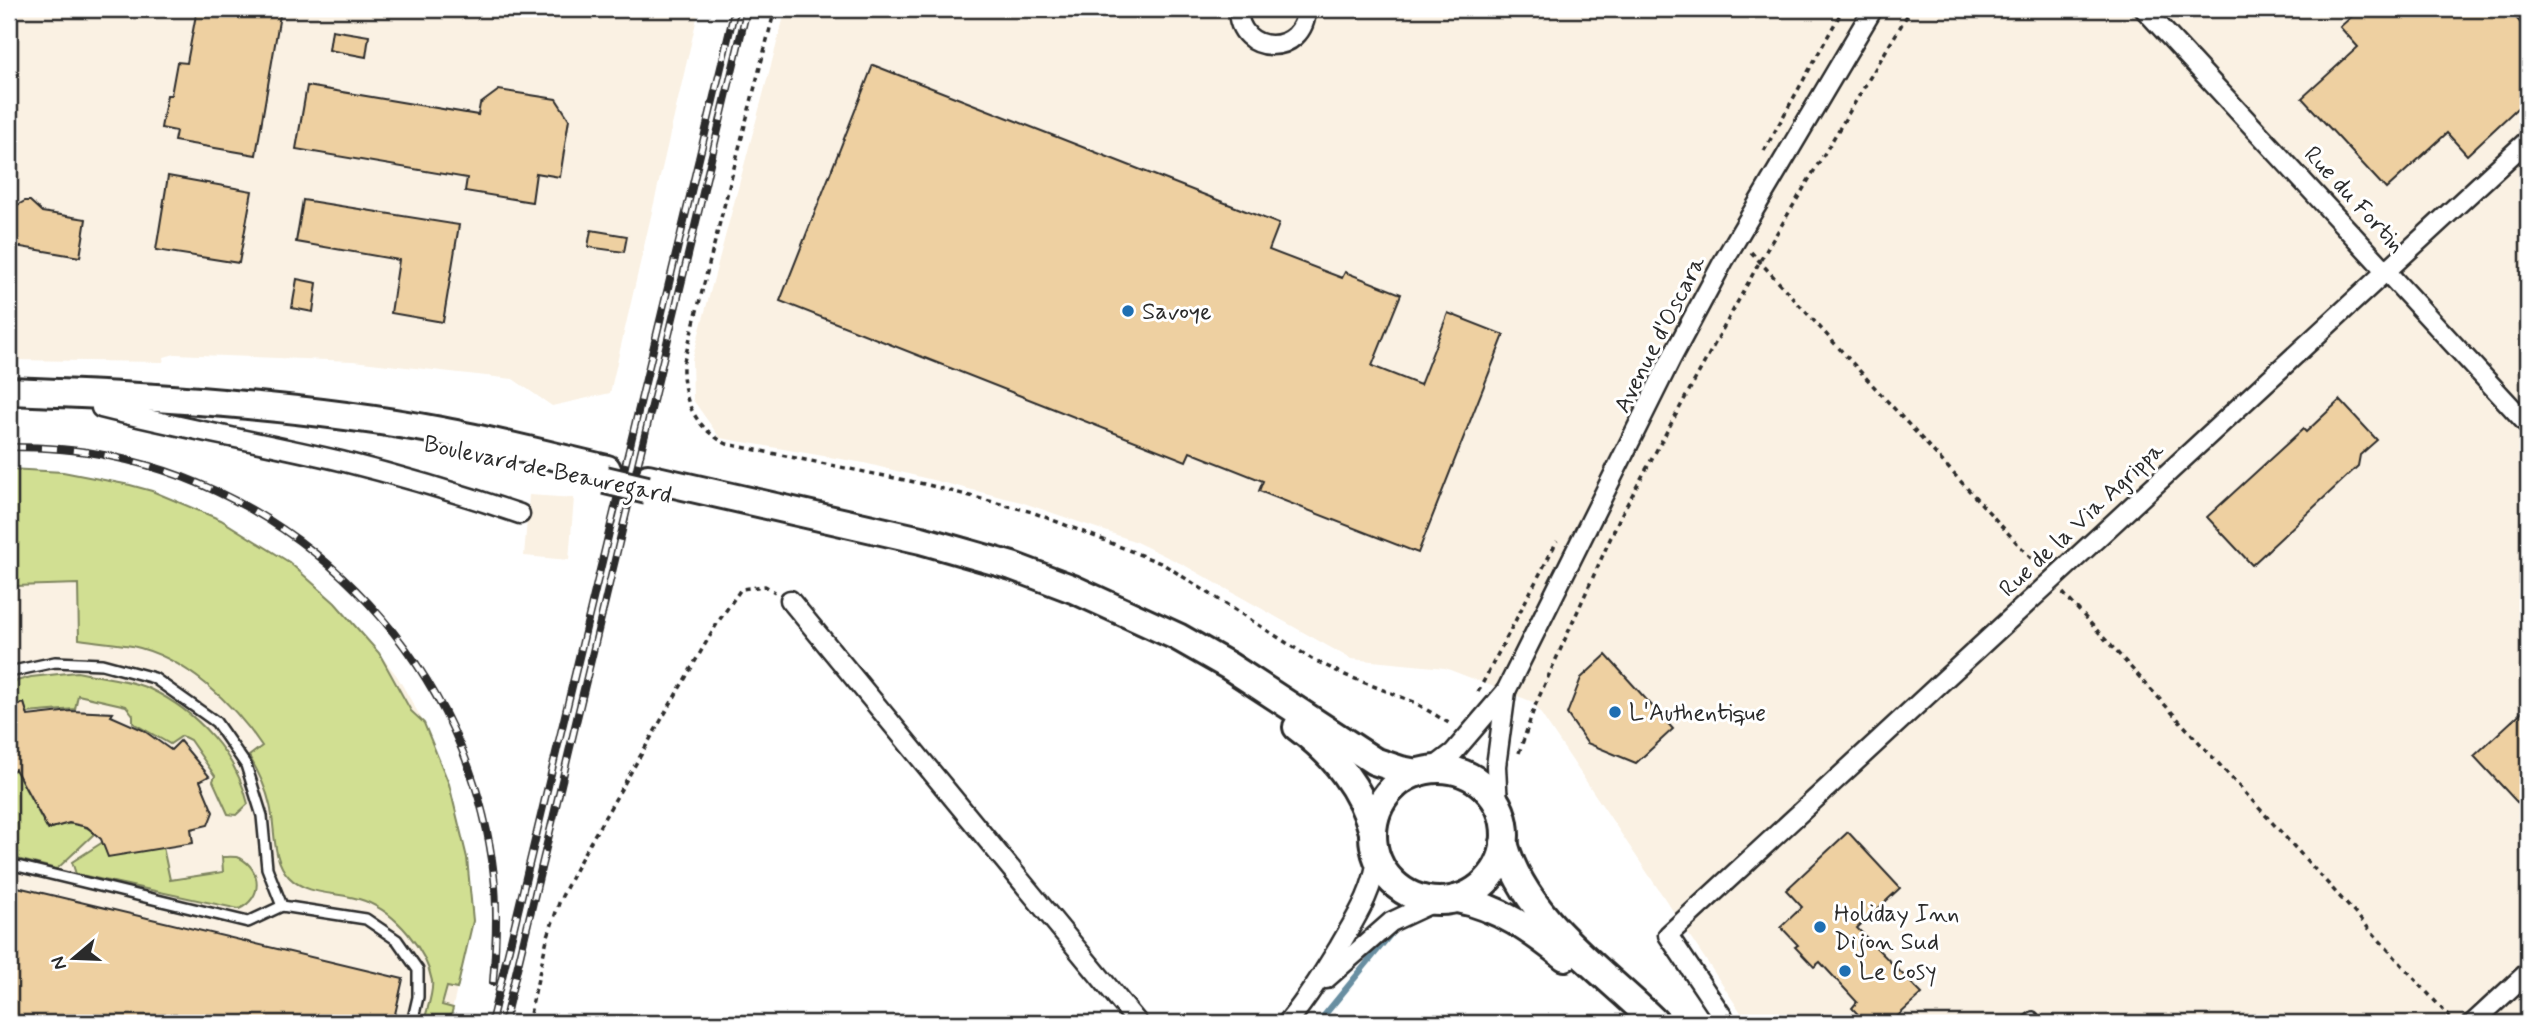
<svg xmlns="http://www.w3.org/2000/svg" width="2537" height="1032" font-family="Mynerve,sans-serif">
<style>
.built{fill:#faf1e3}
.green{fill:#d1df92;stroke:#7e855e;stroke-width:2}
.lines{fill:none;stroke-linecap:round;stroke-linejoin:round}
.stream{stroke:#678ea1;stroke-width:6}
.building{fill:#eed0a1;stroke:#2b2b2b;stroke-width:2}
.service-casing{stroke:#2b2b2b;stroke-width:14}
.minor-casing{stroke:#2b2b2b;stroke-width:23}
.primary-casing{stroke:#2b2b2b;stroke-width:32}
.path{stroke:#2b2b2b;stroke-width:3.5;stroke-dasharray:5 5;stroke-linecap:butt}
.service{stroke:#fff;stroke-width:9}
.minor{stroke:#fff;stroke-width:18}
.primary{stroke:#fff;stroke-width:26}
.rail-casing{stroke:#2b2b2b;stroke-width:8}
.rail{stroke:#fff;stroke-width:5;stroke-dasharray:16;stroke-linecap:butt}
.primary-bridge-casing{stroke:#2b2b2b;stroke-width:32;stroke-linecap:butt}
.primary-bridge{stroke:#fff;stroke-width:26}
.poi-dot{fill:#1f6fb2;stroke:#fff;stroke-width:2.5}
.labels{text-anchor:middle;stroke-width:6;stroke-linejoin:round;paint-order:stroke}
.street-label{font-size:24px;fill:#2b2b2b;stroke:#fff}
.poi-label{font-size:24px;fill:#2b2b2b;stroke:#fff;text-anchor:start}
</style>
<rect width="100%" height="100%" fill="#fff"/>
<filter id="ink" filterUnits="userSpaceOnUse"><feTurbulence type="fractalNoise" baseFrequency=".0143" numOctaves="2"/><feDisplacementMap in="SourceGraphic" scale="14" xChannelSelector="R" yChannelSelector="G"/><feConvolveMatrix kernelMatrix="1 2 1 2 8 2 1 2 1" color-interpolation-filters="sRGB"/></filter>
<g filter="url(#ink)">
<g class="built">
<polygon points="9,9 699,9 610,393 552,406 513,379 353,361 175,354 164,357 163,362 9,360"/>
<polygon points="786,9 2528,9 2528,1023 1748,1023 1533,702 1445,668 1351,659 1184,565 1134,541 1021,502 864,463 720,438 693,400 692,360"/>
<polygon points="9,469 63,472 130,485 152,491 221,520 269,548 310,579 335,603 379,653 397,676 424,723 449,784 467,858 473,921 449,1023 9,1023"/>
<polygon points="529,495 574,498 569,560 524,556"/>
</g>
<g class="green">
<path d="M9,469L63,472L130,485L152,491L221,520L289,562L335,603L356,627L379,653L411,711L424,723L449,784L467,858L473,921L457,989L447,987L442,1005L453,1008L449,1023H424C426,1011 434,993 432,981C426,949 396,913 365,901C341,891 308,897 289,877C271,858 276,829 270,805C266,787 259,773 249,756L262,746C233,703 185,657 132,646C115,643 97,642 79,639L78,584L15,586L9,545Z"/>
<path d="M77,672C100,677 128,679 150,689C196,711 236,753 248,804L236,815L228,814L213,781L215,776L190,740L182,736L170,744L133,723V715L126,706L78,695L75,709L27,713L24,703L9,708V683L31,677Z"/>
<path d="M26,764L25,788L48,830C65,822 80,821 95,833L57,869L9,857V773Z"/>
<path d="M103,842L163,847L170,880L223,872L222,857C228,857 235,856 240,858C262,870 263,898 239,909L76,874L72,862Z"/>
</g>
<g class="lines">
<polyline class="stream" points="1318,1023 1394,930"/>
</g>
<g class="building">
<polygon points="197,9 281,9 256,155 174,141 176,131 161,128 167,95 171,95 177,62 187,63"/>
<polygon points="2360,9 2508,9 2528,31 2528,98 2467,155 2447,133 2386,189 2302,98 2358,47 2340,27"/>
<polygon points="332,30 369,36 366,57 329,50"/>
<polygon points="873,65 1279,224 1269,250 1342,278 1345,272 1401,294 1372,366 1420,385 1448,313 1504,335 1418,553 1259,491 1263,481 1190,452 1186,461 780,301"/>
<polygon points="307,86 478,115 480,104 499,90 556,99 569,119 560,177 536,173 532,202 465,191 467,178 296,149"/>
<polygon points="168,176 252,191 239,263 156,250"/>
<polygon points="303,200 459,225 443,322 391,313 399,260 296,242"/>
<polygon points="25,201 30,201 42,212 86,219 80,257 9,245 9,210"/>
<polygon points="591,230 627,236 624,252 588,247"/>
<polygon points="297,279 317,283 313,312 292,308"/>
<polygon points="2340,400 2377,440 2360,455 2358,466 2252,565 2207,517 2303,429 2306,432"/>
<polygon points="1606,655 1673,729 1636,763 1587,743 1567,714 1581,678"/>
<polygon points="24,703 28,716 71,711 113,713 111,716 143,730 171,750 180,741 209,776 200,781 213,812 208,825 191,829 193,843 108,857 101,839 87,827 69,823 48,829 15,769 9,773 9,708"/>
<polygon points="2528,706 2528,814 2474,756"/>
<polygon points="1848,832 1900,888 1857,928 1922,994 1890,1023 1866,1023 1852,1008 1857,1002 1820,962 1814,967 1795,947 1798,945 1781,927 1802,907 1786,890"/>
<polygon points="9,885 403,979 393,1023 9,1023"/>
</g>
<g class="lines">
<defs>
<g id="service">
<polyline points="9,672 55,662 102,664 154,678 216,722 246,765 262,816 267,868 282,906 366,919 397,940 418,970 418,997 412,1023"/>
<polyline points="9,864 248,922 282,906"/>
<polyline points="2025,1023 2033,1017"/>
</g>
<g id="minor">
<path d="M1238,9C1238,57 1305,57 1306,9"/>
<polyline points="2144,9 2528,425"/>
<path d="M101,408C180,428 261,442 341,461C401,476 461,494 520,514"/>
<polyline points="790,600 1138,1023"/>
<polyline points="1432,769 1453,753 1506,691 1671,359 1723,262 1873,9"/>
<polyline points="1498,808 1496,766 1506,691"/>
<polyline points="1326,979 1391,922 1436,901"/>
<path d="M1287,1023C1307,999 1323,973 1339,947C1356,917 1373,893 1377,858"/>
<polyline points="1727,1023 1668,935 2528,140"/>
<polyline points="2473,1023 2528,972"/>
</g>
<g id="primary">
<path d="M9,391C153,396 299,405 441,431C497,442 552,456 607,469"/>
<polyline points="648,478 921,540 1012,566 1073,589 1178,637 1229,666 1374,761 1401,770 1417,773"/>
<path d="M1297,727C1333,753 1362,789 1373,832"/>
<circle cx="1439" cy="835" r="66"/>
<path d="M1504,843C1526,921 1601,968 1656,1023"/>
<path d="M1457,899C1499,907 1532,931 1565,957"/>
</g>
</defs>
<use href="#service" class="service-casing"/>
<use href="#minor" class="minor-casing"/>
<use href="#primary" class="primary-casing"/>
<g class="path">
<path d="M775,9L683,365C682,400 695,428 727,444L924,484L1032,512L1091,535L1163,564L1312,659L1345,675L1414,702L1452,725"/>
<polyline points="1764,151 1843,9"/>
<polyline points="1751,252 2039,567"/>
<polyline points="2063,593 2454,1022"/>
<polyline points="1478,692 1557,541"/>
<polyline points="1519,753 1535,706 1620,517 1760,261 1911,9"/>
<polyline points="528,1023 547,939 560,900 584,853 718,622 741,589 765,586 775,592"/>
</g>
<use href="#service" class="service"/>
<use href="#minor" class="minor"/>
<use href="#primary" class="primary"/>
<defs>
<g id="rail">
<path d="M9,447C42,447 76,449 109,456C311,496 472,670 494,876C498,911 496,946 493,982"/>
<polyline points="491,1023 735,9"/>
<polyline points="504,1023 747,9"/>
</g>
</defs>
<use href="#rail" class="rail-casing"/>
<use href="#rail" class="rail"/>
<defs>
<polyline id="primary-bridge" points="605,480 647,490"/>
</defs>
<use href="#primary-bridge" class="primary-bridge-casing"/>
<use href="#primary-bridge" class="primary-bridge"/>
</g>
</g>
<g class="poi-dot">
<circle cx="1128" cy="311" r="7"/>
<circle cx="1615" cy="712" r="7"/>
<circle cx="1820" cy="927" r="7"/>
<circle cx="1845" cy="971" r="7"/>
</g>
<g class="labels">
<g class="street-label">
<text transform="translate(2355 199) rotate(47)" y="8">Rue du Fortin</text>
<text transform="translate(1659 334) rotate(-63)" y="8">Avenue d'Oscara</text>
<text transform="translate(548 469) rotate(12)" y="8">Boulevard de Beauregard</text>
<text transform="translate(2081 519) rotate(-43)" y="8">Rue de la Via Agrippa</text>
</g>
<g class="poi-label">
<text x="1142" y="319">Savoye</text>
<text x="1629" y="720">L'Authentique</text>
<text x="1834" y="921">Holiday Inn<tspan x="1834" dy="28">Dijon Sud</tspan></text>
<text x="1859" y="979">Le Cosy</text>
</g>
</g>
<rect width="2537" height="1032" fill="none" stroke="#fff" stroke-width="35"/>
<rect x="18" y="18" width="2502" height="997" fill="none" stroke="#2b2b2b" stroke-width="2.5" filter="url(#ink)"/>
<g transform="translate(74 958) rotate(251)" stroke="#ffffff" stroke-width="5" paint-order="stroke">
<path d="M0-5L12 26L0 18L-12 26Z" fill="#2b2b2b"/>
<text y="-10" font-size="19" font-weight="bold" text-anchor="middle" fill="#2b2b2b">N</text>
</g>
</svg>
